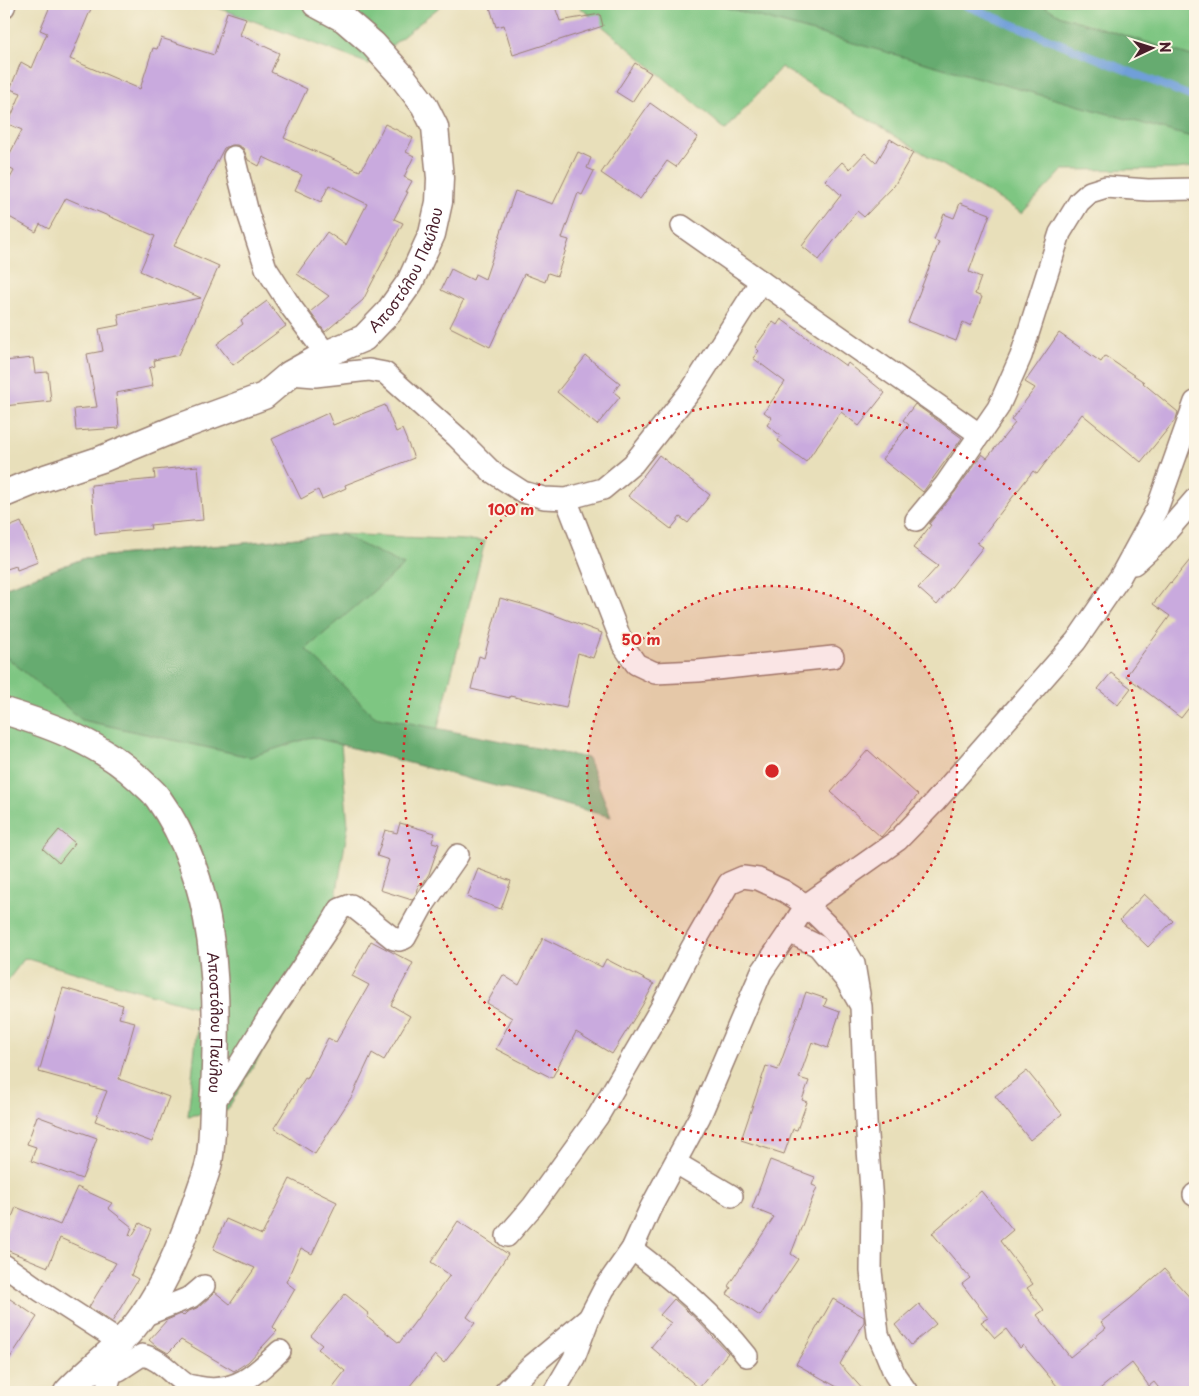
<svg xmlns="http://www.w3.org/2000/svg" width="1199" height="1396" font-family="'Playpen Sans',sans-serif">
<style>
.green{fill:#7ec682;stroke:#647256}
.forest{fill:#66ab70;stroke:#58654e}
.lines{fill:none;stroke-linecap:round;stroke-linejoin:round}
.stream{stroke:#709fd9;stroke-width:8}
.building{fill:#c9aade}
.minor-casing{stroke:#997f72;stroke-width:24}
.tertiary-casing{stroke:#997f72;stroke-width:29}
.minor{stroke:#fff;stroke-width:21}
.tertiary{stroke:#fff;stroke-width:26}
.ring{fill:none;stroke:#d62828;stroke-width:2.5;stroke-dasharray:2.5 5}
.labels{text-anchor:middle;stroke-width:4;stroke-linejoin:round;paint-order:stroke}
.street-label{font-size:15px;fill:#4a1f2b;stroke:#fcf5e5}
.centre{fill:#d62828;stroke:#fcf5e5;stroke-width:2.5}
.ring-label{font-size:15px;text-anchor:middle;font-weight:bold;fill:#d62828;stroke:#fcf5e5;stroke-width:4;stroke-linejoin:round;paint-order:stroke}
</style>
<rect width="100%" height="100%" fill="#fcf5e5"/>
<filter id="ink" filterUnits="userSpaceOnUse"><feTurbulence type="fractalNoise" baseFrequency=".02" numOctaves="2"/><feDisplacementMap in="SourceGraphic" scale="10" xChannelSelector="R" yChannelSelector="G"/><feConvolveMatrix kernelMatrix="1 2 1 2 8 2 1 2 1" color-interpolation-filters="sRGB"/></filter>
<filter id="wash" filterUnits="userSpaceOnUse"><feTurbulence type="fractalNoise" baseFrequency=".0096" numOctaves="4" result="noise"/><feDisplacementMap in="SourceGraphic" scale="20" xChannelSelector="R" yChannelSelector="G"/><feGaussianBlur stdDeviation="1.12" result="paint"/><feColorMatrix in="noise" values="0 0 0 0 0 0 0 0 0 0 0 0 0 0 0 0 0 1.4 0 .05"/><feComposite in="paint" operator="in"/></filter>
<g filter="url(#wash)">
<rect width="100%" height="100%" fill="#e8dfba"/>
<g class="green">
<polygon points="208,4 443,4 369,64"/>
<polygon points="576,4 1195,4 1195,167 1175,169 1063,170 1022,213 781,67 726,130"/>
<polygon points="340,534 485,541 434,743 341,744 348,826 328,944 227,1110 188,1116 199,1008 25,958 4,985 4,588 85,558"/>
</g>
<g class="forest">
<polygon points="713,4 1041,4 1061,16 1195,57 1195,138"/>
<polygon points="340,534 404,565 306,649 374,716 588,758 611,817 312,737 250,757 82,720 4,655 4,588 85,558"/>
</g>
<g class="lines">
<polyline class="stream" points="962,4 1195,98"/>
</g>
<g id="blocks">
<g class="building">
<polygon points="51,4 93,4 70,59 140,89 153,48 157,49 161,38 214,55 227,12 246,18 240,35 279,53 271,72 307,89 284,138 360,171 361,168 362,169 385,124 413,138 406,152 414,156 404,177 412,181 406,192 408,192 394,219 403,223 363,300 325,332 310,312 329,296 297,274 327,232 346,245 367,204 329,185 321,202 295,190 302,175 263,157 259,166 248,160 243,148 237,145 231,145 224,148 174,246 219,266 179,355 154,360 155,366 149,368 153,386 116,393 119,428 76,431 74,409 97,407 87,354 103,351 99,329 120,325 118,314 201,298 140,271 155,236 66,198 49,229 40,224 36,232 4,214 4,189 14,171 4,165 22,130 8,124 21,93 10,89 21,62 32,68 47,33 40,30"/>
<polygon points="489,4 554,4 560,21 600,14 603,26 513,55 504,25 496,27"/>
<polygon points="635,63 651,73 632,102 616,92"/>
<polygon points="650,103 698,137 676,167 667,161 640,199 601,173"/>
<polygon points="890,139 913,153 894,186 864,217 857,211 819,260 802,246 841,195 825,180 842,162 850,169 865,153 876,163"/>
<polygon points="578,152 591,158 587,168 594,171 582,195 578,193 562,238 569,240 557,276 548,273 545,282 524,274 490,347 450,327 463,301 441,290 451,269 473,280 475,274 485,279 515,191 553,204"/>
<polygon points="960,203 990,214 969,272 981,277 975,294 982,297 971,326 963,322 956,341 908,322 939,242 934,240 944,214 954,218"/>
<polygon points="267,301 286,326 233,365 217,344 243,324 241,320"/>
<polygon points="781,319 846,366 848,363 885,393 859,426 841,412 806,462 778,441 781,436 767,425 772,418 764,412 785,382 753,358 759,351 755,347 773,322 777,325"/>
<polygon points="1059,333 1101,362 1105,356 1144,382 1143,383 1178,412 1176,419 1141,462 1082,414 1037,474 1033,471 977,543 983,547 937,605 918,588 938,566 913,548 931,525 929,524 955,492 982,454 987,458 1015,423 1011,420 1035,388 1025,382"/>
<polygon points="586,356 620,383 614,392 620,397 597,425 557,392"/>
<polygon points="33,358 35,373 48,372 51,401 4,406 4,361"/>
<polygon points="915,404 962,438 923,492 882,459 909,425 903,420"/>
<polygon points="385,405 396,432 402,429 414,458 345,485 346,488 322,499 318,490 301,499 272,439 328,413 333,425"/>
<polygon points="659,455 710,495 688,523 680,517 671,529 628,496"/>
<polygon points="198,466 203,520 150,525 151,529 95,534 91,485 155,479 154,470"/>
<polygon points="21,522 38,562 17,570 16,566 4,570 4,529"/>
<polygon points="1195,554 1195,700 1181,718 1126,676 1170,616 1153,604 1170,582 1171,583"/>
<polygon points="500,598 536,608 602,633 593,658 578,653 566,708 510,696 510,698 471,689 479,656 484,658"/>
<polygon points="1111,673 1131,688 1118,705 1098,689"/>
<polygon points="868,750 918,795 881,837 831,792"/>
<polygon points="400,823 435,833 432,842 439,844 429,874 422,885 419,884 417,893 412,900 380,890 389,860 377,856 385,830 397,833"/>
<polygon points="59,830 75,843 59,863 43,849"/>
<polygon points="478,869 511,881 501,909 467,897"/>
<polygon points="1144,894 1173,921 1148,947 1120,920"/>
<polygon points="543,938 602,967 606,959 654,984 642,1006 612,1054 576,1032 552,1078 496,1049 512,1018 487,1003 503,975 519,985"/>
<polygon points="371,941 413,963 391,1005 410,1016 384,1060 372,1053 352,1096 315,1154 274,1128 305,1078 307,1079 328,1038 336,1042 369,985 352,976"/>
<polygon points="63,988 123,1005 119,1018 135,1022 119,1079 169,1097 152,1142 95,1121 107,1091 39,1072"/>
<polygon points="806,992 827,999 824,1006 840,1012 828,1048 812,1042 799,1078 809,1081 802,1100 807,1102 797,1130 793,1129 784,1154 741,1140 766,1066 778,1070"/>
<polygon points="1027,1071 1062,1114 1030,1140 995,1096"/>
<polygon points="37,1116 97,1138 82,1179 31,1161 36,1147 27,1144"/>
<polygon points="770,1160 815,1177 812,1185 817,1187 791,1254 798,1259 760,1316 727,1294 731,1288 728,1286 774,1217 752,1208"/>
<polygon points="290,1179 337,1202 312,1254 301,1248 286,1282 295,1289 273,1327 277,1331 248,1362 234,1371 181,1340 168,1353 156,1346 149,1340 167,1320 181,1314 183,1316 187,1312 199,1307 215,1292 230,1304 255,1268 213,1249 226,1219 262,1235"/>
<polygon points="77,1187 112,1203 108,1208 132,1227 129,1235 132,1236 140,1223 151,1229 131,1275 138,1279 112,1322 89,1307 116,1263 60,1238 48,1267 4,1249 4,1238 16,1207 60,1225"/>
<polygon points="981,1191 1013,1230 1000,1241 1033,1284 1027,1288 1044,1310 1037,1315 1070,1357 1106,1328 1101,1322 1130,1299 1164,1269 1195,1303 1195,1387 1188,1392 1162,1392 1154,1382 1149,1386 1132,1363 1096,1392 1062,1392 1023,1345 1020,1348 1006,1329 995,1338 981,1322 988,1318 962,1284 970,1278 932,1233"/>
<polygon points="458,1221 508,1254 467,1317 475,1323 444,1363 435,1355 405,1392 329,1392 345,1371 318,1349 322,1345 311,1336 345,1294 369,1314 367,1317 399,1343 450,1275 431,1262"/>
<polygon points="4,1295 37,1317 4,1367"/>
<polygon points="674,1299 698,1321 728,1353 699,1388 651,1347 671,1323 660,1315"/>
<polygon points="833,1299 864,1317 864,1322 840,1364 865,1392 846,1392 796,1364"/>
<polygon points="919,1304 936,1324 911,1345 895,1325"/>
</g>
</g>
</g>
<g filter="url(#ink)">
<use href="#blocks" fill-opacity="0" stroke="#997f72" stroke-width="1"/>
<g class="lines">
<defs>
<g id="minor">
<polyline points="4,7 5,4"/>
<polyline points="234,157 248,213 266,268 291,307 326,354"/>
<polyline points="682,226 979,434"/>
<polyline points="290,374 315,376 369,370 385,373 457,437 492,472 523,492 544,498 566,499 603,489 633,464 692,389 761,281"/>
<polyline points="566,499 623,645 636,664 655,673 698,671 833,657"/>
<polyline points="916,520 945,485 998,408 1021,356 1060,233 1079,202 1090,192 1106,187 1148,190 1195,189"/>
<polyline points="1134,564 1158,542 1195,499"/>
<polyline points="789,932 806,905 898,840 934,803 1076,641 1120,577 1157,509 1195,402"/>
<polyline points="213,1103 228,1083 268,1018 331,924 340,909 351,905 394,939 399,940 405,938 422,907 458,855"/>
<polyline points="676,1163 732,1196"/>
<polyline points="1194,1195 1195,1194"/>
<polyline points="507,1236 533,1206 598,1116 662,1006 691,949 729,883 743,877 758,879 784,891 806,905 836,934 854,964 859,994"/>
<path d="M632,1249C674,1281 714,1314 747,1356"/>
<polyline points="4,1265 41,1291 120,1342 106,1392"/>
<polyline points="143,1316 191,1297 204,1286"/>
<path d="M85,1373L119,1370L142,1355C160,1358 170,1373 184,1383C188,1386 193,1386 198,1387C234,1395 256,1374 280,1351"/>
<polyline points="505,1392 530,1367 589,1318 604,1289 632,1249 650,1209 700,1116 761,973 789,932 818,946 846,980 861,1006 866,1122 872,1203 871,1271 878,1334 895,1375 907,1392"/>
<polyline points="554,1392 574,1358 589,1318"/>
</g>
<g id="tertiary">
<path id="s1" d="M4,494L33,482L102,459L177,428L264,396L290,374L326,354L364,338L388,313L410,282L432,234L439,202L440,178L435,127L424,105L401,75L373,44L344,19L316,4"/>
<path id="s2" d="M4,711C53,726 102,744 140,780C146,786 153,791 158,798C218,882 219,993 214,1091C212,1114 213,1140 209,1162C207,1172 203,1181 200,1190C186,1231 168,1280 143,1315C123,1345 91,1366 67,1392"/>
</g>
</defs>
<use href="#minor" class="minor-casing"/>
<use href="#tertiary" class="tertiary-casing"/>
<use href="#minor" class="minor"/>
<use href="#tertiary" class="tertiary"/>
</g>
</g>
<circle cx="772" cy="771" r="185" fill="#d62828" fill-opacity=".12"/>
<g class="ring">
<circle cx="772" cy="771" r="185"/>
<circle cx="772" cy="771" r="369"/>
</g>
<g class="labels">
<g class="street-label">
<text dy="5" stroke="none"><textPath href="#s1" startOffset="476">Αποστόλου Παύλου</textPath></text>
<text dy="5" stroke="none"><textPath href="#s2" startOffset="415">Αποστόλου Παύλου</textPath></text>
</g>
</g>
<circle cx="772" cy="771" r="8" class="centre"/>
<g class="ring-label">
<text x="511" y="515">100 m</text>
<text x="641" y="645">50 m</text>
</g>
<rect width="1199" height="1396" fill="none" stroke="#fcf5e5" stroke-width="20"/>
<g transform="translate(1152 48) rotate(86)" stroke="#fcf5e5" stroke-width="4" paint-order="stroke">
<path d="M0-4L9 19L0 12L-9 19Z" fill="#4a1f2b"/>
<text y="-8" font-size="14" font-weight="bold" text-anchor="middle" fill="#4a1f2b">N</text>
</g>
</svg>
